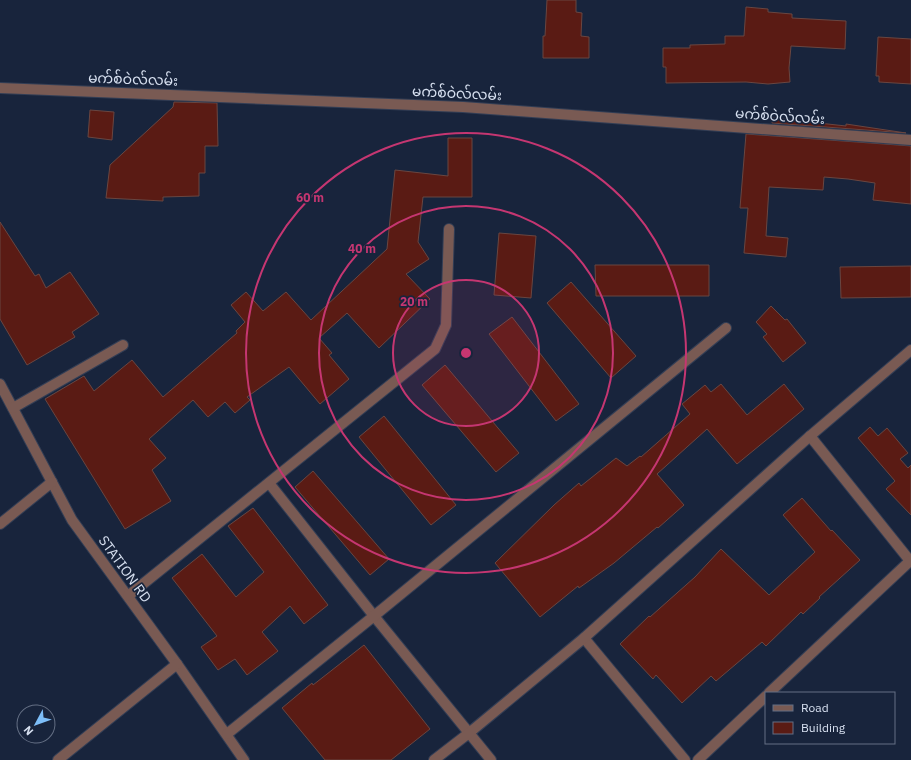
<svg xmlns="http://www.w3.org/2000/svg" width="911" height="760" font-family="'IBM Plex Sans','Noto Sans Myanmar',sans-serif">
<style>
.building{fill:#5a1b14;stroke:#694641}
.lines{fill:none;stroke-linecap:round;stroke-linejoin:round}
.street-casing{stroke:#333e55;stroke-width:12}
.street{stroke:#795a53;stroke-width:10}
.ring{fill:none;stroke:#c53671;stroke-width:2}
.labels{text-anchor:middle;stroke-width:3.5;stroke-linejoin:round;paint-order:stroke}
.street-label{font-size:14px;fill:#d7e0f0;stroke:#18243c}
.centre{fill:#c53671;stroke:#18243c;stroke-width:2}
.ring-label{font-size:12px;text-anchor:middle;font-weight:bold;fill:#c53671;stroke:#18243c;stroke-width:3.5;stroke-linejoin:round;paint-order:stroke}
</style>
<rect width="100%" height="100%" fill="#18243c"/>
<g class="building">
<polygon points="547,0 576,0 576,12 582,13 581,36 589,37 589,58 543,58 543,36 545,36"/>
<polygon points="746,7 768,9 768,12 792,14 792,18 846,21 845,49 791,46 789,68 790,82 768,84 746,82 666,83 666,67 663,67 663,48 690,48 690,45 725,44 725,36 744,36"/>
<polygon points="878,37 911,39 911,84 879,82 879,76 876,76"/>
<polygon points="174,102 217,103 218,146 205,146 205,173 199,173 199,196 163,197 163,201 106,198 110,165 173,107"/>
<polygon points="90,110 114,112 112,140 88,137"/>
<polygon points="773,118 846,126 846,124 906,133 772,123"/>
<polygon points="746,134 911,146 911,204 873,200 875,183 848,179 824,177 823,190 769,187 766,236 788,238 786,257 744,253 748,208 740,208"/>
<polygon points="448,138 472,138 472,197 423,197 418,242 429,259 406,274 430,299 379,348 347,313 319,338 332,353 329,355 349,379 320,404 289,367 247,397 250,400 235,413 225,402 208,417 193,400 149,439 166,458 152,470 171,501 125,529 45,399 84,376 94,391 132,360 163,397 237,333 236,331 245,322 231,305 246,292 263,311 286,292 311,320 387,249 395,170 448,176"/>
<polygon points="0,222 35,276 39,274 46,288 70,272 99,314 72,332 75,337 27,365 0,319"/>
<polygon points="499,233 536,236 531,298 494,295"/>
<polygon points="595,265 709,265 709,296 596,296"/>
<polygon points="911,266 911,297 841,298 840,267"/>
<polygon points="571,282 636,356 611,378 547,303"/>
<polygon points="771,306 785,320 787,319 806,343 783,362 763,337 767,334 756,322"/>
<polygon points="512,317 579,404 556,421 489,334"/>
<polygon points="445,365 519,453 496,472 422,385"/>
<polygon points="721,384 747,415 784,384 804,409 737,464 707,429 657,474 684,505 658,528 657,527 614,563 579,588 578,586 540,617 495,563 554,505 579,483 581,486 616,458 627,466 640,456 641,457 690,414 682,404 705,385 711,392"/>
<polygon points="384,416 456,505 431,525 359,437"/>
<polygon points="870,427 878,436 887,428 908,453 900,459 908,468 911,465 911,515 886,489 895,481 858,438"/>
<polygon points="313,471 389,559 370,575 295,487"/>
<polygon points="802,498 831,531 832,530 860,560 819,597 820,598 803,614 801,612 766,646 762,642 716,681 711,676 682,703 656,675 653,679 620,644 649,616 650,617 695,577 721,549 769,595 815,552 783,515"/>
<polygon points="253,508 328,605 304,624 290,606 262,632 278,651 247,675 235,659 218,670 201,647 217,636 172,578 202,554 236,597 264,572 228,526"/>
<polygon points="364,645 430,729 391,760 325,760 282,708 312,683 313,685"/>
</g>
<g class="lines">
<defs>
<g id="street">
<polyline points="0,88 463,107 911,140"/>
<polyline points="0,384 72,520 177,664 244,760"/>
<polyline points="13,408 123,345"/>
<polyline points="810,436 911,562"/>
<polyline points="269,483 374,616 491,760"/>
<polyline points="0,524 52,482"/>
<polyline points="128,596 435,349 446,325 449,229"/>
<polyline points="584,638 685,760"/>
<polyline points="769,693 910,561"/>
<polyline points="227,734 374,616 726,328"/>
<polyline points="58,760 177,664"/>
<polyline points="434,760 469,733 584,638 810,436 911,350"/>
<polyline points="698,760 766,696"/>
</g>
</defs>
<use href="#street" class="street-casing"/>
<use href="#street" class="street"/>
</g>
<circle cx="466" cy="353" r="73" fill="#c53671" fill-opacity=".12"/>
<g class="ring">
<circle cx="466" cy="353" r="73"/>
<circle cx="466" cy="353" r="147"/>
<circle cx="466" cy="353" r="220"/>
</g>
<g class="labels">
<g class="street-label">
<text transform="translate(133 79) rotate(2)" y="5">မက်စ်ဝဲလ်လမ်း</text>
<text transform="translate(457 93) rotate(3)" y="5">မက်စ်ဝဲလ်လမ်း</text>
<text transform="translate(780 116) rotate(4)" y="5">မက်စ်ဝဲလ်လမ်း</text>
<text transform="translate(125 569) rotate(54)" y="5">STATION RD</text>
</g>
</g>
<circle cx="466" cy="353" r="6" class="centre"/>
<g class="ring-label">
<text x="310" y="202">60 m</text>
<text x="362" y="253">40 m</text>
<text x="414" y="306">20 m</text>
</g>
<rect x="765" y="692" width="130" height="52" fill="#18243c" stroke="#646f84"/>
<rect x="773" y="705" width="20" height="6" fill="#795a53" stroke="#646f84"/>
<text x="801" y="712" font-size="12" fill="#d7e0f0">Road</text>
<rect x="773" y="722" width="20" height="12" fill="#5a1b14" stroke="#646f84"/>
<text x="801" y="732" font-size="12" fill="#d7e0f0">Building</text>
<g transform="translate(36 724) rotate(229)"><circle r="19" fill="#18243c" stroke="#646f84"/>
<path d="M0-3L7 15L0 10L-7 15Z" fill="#7dbef9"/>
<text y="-6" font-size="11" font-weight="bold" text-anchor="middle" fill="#d7e0f0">N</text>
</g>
</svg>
